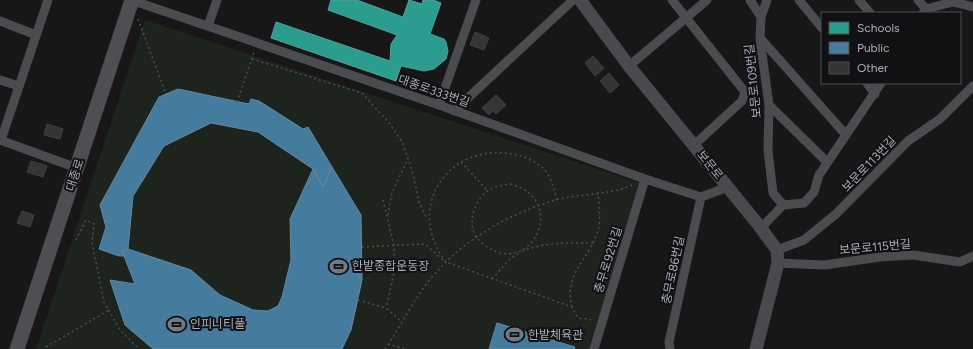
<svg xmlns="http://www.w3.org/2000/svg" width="973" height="349" font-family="Figtree,'Noto Sans KR',sans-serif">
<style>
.green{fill:#1d241e}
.schools{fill:#2a9d8f;stroke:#50a29b}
.public{fill:#457b9d;stroke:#638aa5}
.building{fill:#353536;stroke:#3f4043}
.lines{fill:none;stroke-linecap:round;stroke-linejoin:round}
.path{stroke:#4d4e52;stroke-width:1.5;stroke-dasharray:2 3;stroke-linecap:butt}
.minor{stroke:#4b4c50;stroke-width:9}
.secondary{stroke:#4a4a4e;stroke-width:13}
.primary{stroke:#4d4f52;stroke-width:15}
.labels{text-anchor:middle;stroke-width:4;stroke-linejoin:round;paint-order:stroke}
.street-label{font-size:12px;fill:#a8adb8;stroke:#111113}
.poi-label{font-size:12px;fill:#a8adb8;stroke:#111113;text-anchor:start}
</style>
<rect width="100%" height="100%" fill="#171717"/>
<polygon class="green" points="145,20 640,183 590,349 36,349"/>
<polygon class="schools" points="331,0 357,0 403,17 409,0 422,4 423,0 433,0 441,3 430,34 444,39 446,42 448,51 446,59 434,69 424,71 401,66 396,81 271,38 276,22 390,61 391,44 397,35 328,10"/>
<g class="public">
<polygon points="178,89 249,104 251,99 259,101 303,129 308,127 332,167 323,187 313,169 258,132 211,123 164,146 133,196 128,249 122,251 124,256 119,256 99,249 106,227 100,205 159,97"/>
<polygon points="332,167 361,215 362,280 351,330 342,349 153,349 125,325 110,280 135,284 122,251 128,249 191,270 220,295 253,310 268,311 278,306 282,297 291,260 290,219 313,169 323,187"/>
<polygon points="497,323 575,347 574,349 489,349"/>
</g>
<g class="building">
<polygon points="475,32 489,38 484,50 470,45"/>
<polygon points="593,56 604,68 595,76 585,63"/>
<polygon points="609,73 619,85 610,93 600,81"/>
<polygon points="496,95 506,105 496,114 493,111 489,115 482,108"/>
<polygon points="47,124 63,129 60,139 44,135"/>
<polygon points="31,161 47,166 43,177 27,172"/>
<polygon points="22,211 34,215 30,227 17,223"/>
</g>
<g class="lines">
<g class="path">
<polyline points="138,19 166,94"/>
<polyline points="252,59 362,93 390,124 402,142 412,170 419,202 427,219"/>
<polyline points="237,102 254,52"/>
<polyline points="461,162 488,191"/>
<path d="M510,184C573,200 527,287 479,240C466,228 473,204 485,193C492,187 501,185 510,184Z"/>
<polyline points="383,200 394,246 394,273 386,308"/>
<path d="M557,200C554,189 551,177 544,169C537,162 526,157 517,155C450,139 403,207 446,262L572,307L578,318L593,320"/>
<polyline points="388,215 392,192 408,159"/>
<polyline points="76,240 86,220 94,224 92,242 104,302 120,330 139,349"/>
<polyline points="362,247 425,244 443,260"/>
<path d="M522,251C546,242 568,243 593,243"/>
<polyline points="492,279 510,259 519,253"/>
<polyline points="358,300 386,308 402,322"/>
<path d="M572,307C563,273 590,259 598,230C601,218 599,205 598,192"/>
<polyline points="388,344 405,349"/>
<polyline points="46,347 109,310"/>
<path d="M385,349C398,330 409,309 422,290C453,246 501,217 552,201C578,193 609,196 632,185"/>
</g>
<g class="minor">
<polyline points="131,0 439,105 645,179 701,197 728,187"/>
<polyline points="672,0 745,92 742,101 694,145"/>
<polyline points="750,0 761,17"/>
<polyline points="767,0 761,17 760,39 769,105 768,151 773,193 783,205"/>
<polyline points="799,0 822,28"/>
<polyline points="859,0 870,13"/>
<polyline points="918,0 926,9"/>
<polyline points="923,13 926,9 953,2 973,7"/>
<polyline points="0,21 36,35"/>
<polyline points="208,26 217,0"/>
<polyline points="761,39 846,135"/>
<polyline points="629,66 707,0"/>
<polyline points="0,80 19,86"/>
<polyline points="867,83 875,94"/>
<polyline points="439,105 476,0"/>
<polyline points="769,105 827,162"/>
<polyline points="454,111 573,0"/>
<polyline points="0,140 77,168"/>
<polyline points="1,140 48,0"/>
<polyline points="761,228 783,205 804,203 814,192 819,175 881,83"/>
<polyline points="777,250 804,240 836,214 908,141 940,119 973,86"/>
<polyline points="778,263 824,265 880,257 913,255 960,262 973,256"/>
<polyline points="594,349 645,179"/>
<polyline points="670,349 669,342 701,197"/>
</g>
<polyline class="secondary" points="580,0 629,66 761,228 777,250 778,263 756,349"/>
<polyline class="primary" points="17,349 132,0"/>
</g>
<defs>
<symbol id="stadium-bare" viewBox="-9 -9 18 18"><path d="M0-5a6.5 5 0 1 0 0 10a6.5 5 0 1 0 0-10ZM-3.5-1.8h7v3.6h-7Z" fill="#757880" stroke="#111113" stroke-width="2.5" paint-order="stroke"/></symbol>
</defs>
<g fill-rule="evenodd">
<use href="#stadium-bare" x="326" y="254" width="25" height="25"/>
<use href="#stadium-bare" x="164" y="312" width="25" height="25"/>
<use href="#stadium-bare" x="502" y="322" width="25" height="25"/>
</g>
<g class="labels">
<g class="street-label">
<text transform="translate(753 81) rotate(-96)" y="4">보문로109번길</text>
<text transform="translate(434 91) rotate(19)" y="4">대종로333번길</text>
<text transform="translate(869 164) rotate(-46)" y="4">보문로113번길</text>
<text transform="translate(710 165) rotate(51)" y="4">보문로</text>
<text transform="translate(75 175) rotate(-72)" y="4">대종로</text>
<text transform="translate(875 247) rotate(-5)" y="4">보문로115번길</text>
<text transform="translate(608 260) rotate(-73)" y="4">충무로92번길</text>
<text transform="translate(673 270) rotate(-78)" y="4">충무로86번길</text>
</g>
<g class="poi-label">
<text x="352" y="270">한밭종합운동장</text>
<text x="190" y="328">인피니티풀</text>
<text x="528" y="339">한밭체육관</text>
</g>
</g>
<rect x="821" y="12" width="140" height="72" fill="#111113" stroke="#4d4f55"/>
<rect x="829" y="22" width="20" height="12" fill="#2a9d8f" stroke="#4d4f55"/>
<text x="857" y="32" font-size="12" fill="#a8adb8">Schools</text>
<rect x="829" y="42" width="20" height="12" fill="#457b9d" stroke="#4d4f55"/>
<text x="857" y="52" font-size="12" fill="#a8adb8">Public</text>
<rect x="829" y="62" width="20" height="12" fill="#353536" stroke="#4d4f55"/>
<text x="857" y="72" font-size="12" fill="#a8adb8">Other</text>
</svg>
